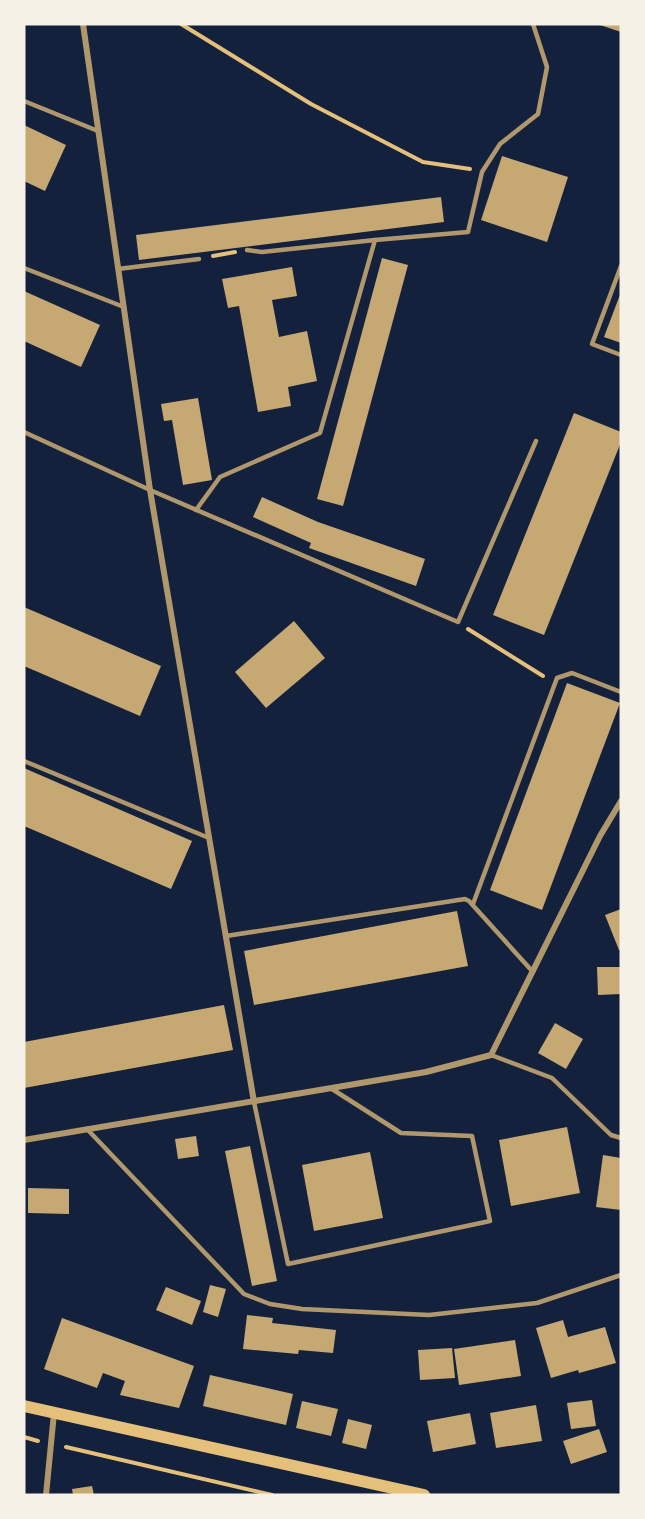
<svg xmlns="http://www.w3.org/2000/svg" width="645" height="1519" font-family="'Alegreya Sans',sans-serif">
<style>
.building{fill:#c6a872}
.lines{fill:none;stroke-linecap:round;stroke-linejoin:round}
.path{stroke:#e5c07b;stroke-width:4}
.service{stroke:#b1986c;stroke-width:4.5}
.minor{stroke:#b1986c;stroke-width:6}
.secondary{stroke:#e5c07b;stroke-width:12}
</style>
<rect width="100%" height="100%" fill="#14213d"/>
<g class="building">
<polygon points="597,24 621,24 621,32"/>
<polygon points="24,125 66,145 45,191 24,181"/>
<polygon points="502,156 568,177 547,242 481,220"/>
<polygon points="441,197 444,222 139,260 136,235"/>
<polygon points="382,258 408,265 343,506 317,499"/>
<polygon points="292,267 297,296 272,300 279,337 307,331 317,381 288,387 291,406 258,412 239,306 228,308 222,279"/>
<polygon points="24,291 100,325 81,367 24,341"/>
<polygon points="621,292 621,343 604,337"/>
<polygon points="198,398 212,480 183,485 172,420 164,421 161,404"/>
<polygon points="574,413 621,432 621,442 544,635 493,615"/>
<polygon points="262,497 318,522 425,559 416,586 309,548 311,543 253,517"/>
<polygon points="24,607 161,666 140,716 24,666"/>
<polygon points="294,621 325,658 266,708 235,672"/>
<polygon points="567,683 620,703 542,910 490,890"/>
<polygon points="24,768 192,841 171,889 24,826"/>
<polygon points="621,909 621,950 619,950 605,915"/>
<polygon points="457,911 468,966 254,1005 244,951"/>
<polygon points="597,967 621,967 621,994 598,995"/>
<polygon points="224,1005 233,1050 24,1088 24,1042"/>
<polygon points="555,1023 583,1039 566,1069 538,1053"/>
<polygon points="567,1127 580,1193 511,1206 499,1140"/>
<polygon points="196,1136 199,1156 178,1159 175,1139"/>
<polygon points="250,1146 277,1281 252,1286 225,1151"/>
<polygon points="370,1152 383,1218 314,1231 302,1165"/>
<polygon points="603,1155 621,1158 621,1210 596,1207"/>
<polygon points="28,1188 69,1189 69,1214 28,1213"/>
<polygon points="210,1285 226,1289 218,1317 203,1312"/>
<polygon points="166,1287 201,1301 192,1325 156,1310"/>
<polygon points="247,1315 273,1318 272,1323 336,1330 333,1353 299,1350 298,1354 243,1349"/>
<polygon points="62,1318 194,1366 179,1408 120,1395 125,1381 103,1373 97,1388 44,1369"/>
<polygon points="563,1320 568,1337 605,1327 616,1363 579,1373 578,1370 551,1378 536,1328"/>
<polygon points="515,1340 521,1376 459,1385 454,1349"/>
<polygon points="452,1348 455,1378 420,1380 418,1350"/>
<polygon points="210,1375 293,1394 286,1425 203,1406"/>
<polygon points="592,1400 596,1426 571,1429 567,1403"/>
<polygon points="302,1401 338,1409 331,1436 296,1428"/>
<polygon points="536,1405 542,1441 496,1448 490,1413"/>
<polygon points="470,1413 476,1444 433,1452 427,1421"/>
<polygon points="348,1419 372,1425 366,1449 342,1443"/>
<polygon points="599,1429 607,1452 571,1464 563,1441"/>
<polygon points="92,1486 94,1495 73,1495 72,1489"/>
</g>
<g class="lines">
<g class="path">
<polyline points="181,24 311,104 423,162 470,169"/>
<polyline points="213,256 235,252"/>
<polyline points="468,629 543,676"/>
<polyline points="24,1437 38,1441"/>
<polyline points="66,1447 272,1495"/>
</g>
<g class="service">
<polyline points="24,101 98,131"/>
<polyline points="247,250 262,252 375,240"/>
<polyline points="621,266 592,344 621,355"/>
<polyline points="24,268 124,307"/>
<polyline points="118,269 199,259"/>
<polyline points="24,432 150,490 458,622 536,441"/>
<polyline points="196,510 220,477 320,433 375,240 468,232 482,172 500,144 538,114 547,67 533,24"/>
<polyline points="24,761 209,838"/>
<polyline points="473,904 557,678 572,673 621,692"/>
<polyline points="226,936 465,899 469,901 533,972"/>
<polyline points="491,1055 552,1078 611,1135 621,1138"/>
<polyline points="254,1102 288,1264 490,1221 472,1136 401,1133 332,1089"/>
<polyline points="87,1129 244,1294 270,1304 302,1309 429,1315 537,1303 621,1275"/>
</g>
<g class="minor">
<polyline points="83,24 150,490 254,1102"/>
<polyline points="24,1140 426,1072 491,1055 600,836 621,801"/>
<polyline points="46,1495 54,1413"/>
</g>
<polyline class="secondary" points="24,1406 424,1495"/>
</g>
<rect width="645" height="1519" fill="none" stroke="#f6f1e7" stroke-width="51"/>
</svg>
